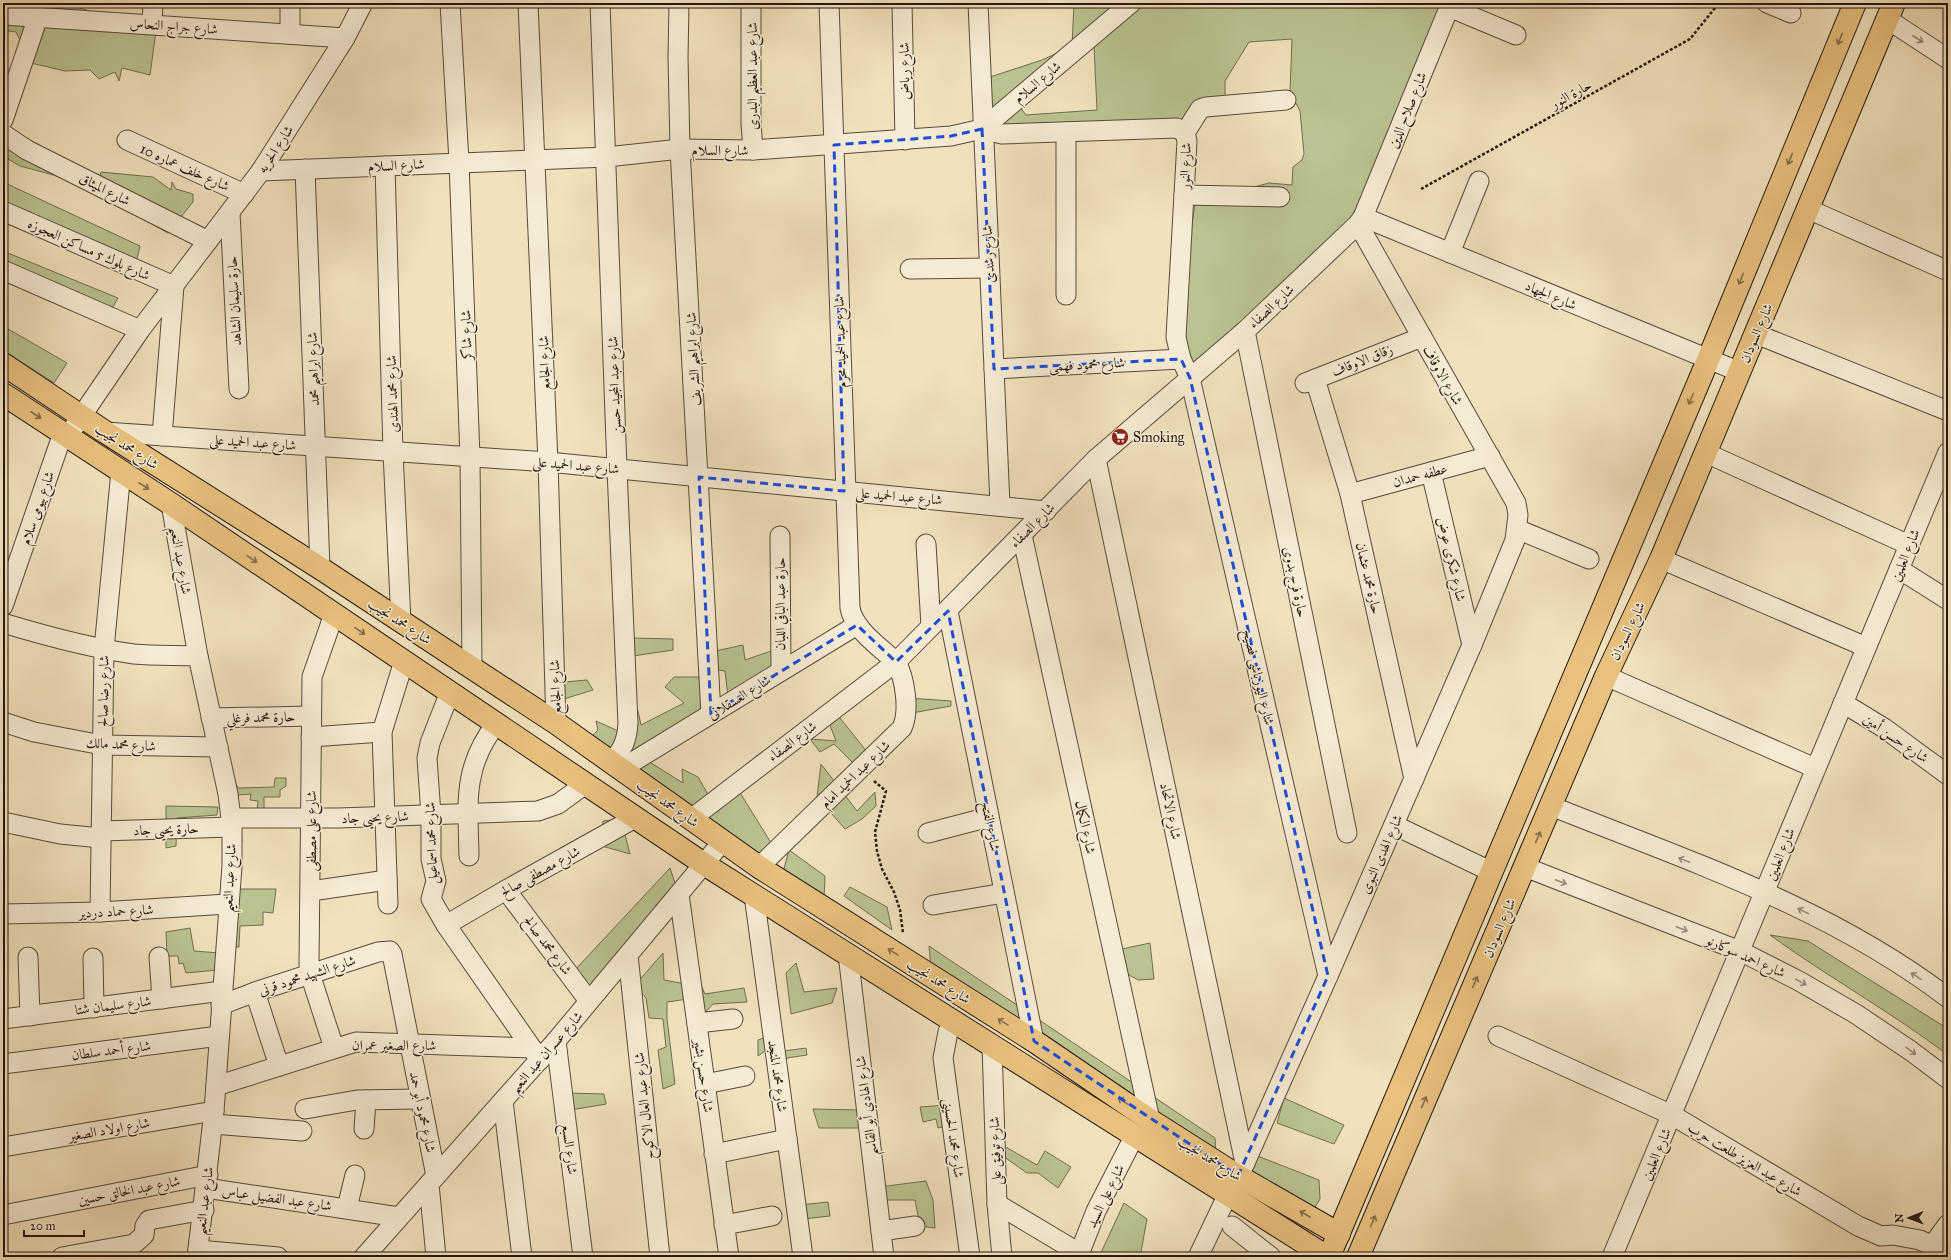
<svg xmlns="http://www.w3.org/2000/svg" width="1951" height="1260" font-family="'IM FELL Great Primer',Amiri,serif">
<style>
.green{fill:#bac391;stroke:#706d51}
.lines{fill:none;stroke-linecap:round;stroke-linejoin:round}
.minor-casing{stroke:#584a3c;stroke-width:21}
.major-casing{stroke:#251711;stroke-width:24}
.path{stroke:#251711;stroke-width:2.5;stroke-dasharray:3 2;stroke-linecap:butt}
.minor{stroke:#f6ecd4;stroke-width:19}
.major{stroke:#e8c17e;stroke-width:22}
.oneway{stroke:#866c48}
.oneway2{stroke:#988c7c}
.marked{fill:none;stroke:#1d4ed8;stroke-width:3;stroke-dasharray:8 5;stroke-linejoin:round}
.labels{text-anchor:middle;stroke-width:3;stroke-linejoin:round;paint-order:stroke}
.street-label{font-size:14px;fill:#251711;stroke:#f6ecd4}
.poi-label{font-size:14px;fill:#251711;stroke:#f6ecd4;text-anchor:start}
</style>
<rect width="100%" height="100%" fill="#f1e2bd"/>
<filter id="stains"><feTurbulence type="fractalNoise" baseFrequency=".005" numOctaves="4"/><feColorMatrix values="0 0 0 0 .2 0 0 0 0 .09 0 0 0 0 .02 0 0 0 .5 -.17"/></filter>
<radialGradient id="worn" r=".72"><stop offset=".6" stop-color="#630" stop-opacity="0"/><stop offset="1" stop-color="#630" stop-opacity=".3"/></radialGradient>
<g class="green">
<polygon points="3,3 75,3 80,8 156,31 150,75 122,68 119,81 115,72 99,79 90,70 65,71 31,63 16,32 3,30"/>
<polygon points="1074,3 1126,3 987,119 987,78 1042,60 1072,46"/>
<polygon points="1138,3 1451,3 1363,217 1192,371 1176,337 1195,203 1269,183 1292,185 1293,167 1302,160 1304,154 1300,111 1290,92 1292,39 1249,42 1225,81 1225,105 1191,126 993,132 1019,106 1026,115 1097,110 1094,46"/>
<polygon points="13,141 68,179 20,166 3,156 3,147"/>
<polygon points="101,172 153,177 171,190 172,182 176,189 193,194 193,202 168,233 89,189 99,179"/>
<polygon points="3,182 140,246 136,263 3,206"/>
<polygon points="3,251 118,298 110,312 3,269"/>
<polygon points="3,326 67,363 54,383 3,350"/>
<polygon points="632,638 673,639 673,650 633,656"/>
<polygon points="743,645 745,660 774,650 774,669 728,696 725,671 712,669 711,652"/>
<polygon points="674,677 704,677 706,711 622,763 589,739 598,730 596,721 625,734 632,709 638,711 641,725 684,703 665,687"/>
<polygon points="587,680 593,690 564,699 564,682"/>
<polygon points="909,698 951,701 951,706 912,713"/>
<polygon points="836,713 868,753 856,766 834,744 820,752 810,739 836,741 828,720"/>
<polygon points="648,761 683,783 682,769 698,777 710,798 692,813 632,769"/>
<polygon points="821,764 857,811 875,792 876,806 862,819 845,829 817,797"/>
<polygon points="232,775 238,788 274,787 275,778 286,778 286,786 280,790 280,797 264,797 264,810 257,810 258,801 250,800 251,794 238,795 242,842 229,844"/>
<polygon points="739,791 773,846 758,859 700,818"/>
<polygon points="166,806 218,807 217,815 177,818 176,846 166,848"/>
<polygon points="621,819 630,854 602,846 570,860 559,849 590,832 602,836 603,821"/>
<polygon points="789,850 825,876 824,899 782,876"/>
<polygon points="670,868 677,889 591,992 574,971"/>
<polygon points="850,887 887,907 892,930 844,896"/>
<polygon points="239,889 276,889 273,913 263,912 263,925 240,926 239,947 225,947"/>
<polygon points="190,928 194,951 220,953 218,970 186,973 183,963 179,964 178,956 167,956 166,932"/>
<path d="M1770,935L1808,941L1945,1027L1948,1029V1055C1891,1012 1828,977 1770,935Z"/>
<polygon points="1150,943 1154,979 1138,980 1122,971 1117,950"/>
<polygon points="929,946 1215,1138 1216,1159 931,969"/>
<polygon points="663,953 664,980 686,984 688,999 667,1002 667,1019 675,1084 663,1089 658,1050 666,1047 663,1019 649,1018 646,998 635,985"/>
<polygon points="796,963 804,992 837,988 832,1003 791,1014 786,973"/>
<polygon points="699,981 705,994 744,988 747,1002 713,1004 701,1017"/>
<polygon points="769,1036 784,1051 806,1048 807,1055 787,1058 783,1069 769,1048 758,1056 758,1040"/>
<polygon points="566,1093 604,1094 606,1104 571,1110"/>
<polygon points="1284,1098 1344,1125 1334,1144 1277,1123"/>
<polygon points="946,1105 947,1126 938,1128 936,1119 923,1122 920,1107"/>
<polygon points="813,1109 859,1110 860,1128 819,1128"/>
<polygon points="1002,1145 1037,1165 1045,1151 1071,1167 1058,1188 1038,1173 1027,1173 1000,1154"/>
<polygon points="1255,1155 1319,1180 1320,1199 1312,1212 1244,1173"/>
<polygon points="926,1181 933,1200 935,1228 920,1226 915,1200 881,1200 879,1187"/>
<polygon points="828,1202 830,1216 803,1219 800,1205"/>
<polygon points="1124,1203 1147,1219 1140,1257 1099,1257"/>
</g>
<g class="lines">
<defs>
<g id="minor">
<polyline points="450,3 459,162 470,457 472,667"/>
<polyline points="528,3 548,462 556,723"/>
<path d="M600,3L617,469L628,723C627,740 623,750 611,762"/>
<polyline points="679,3 678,58 680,149 711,714"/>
<polyline points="751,3 751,124 753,150"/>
<polyline points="902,3 905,140"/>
<polyline points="978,3 1000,505"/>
<polyline points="1767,3 1791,13"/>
<polyline points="1449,7 1516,35"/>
<polyline points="3,15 345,38"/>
<polyline points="1887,19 1948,59"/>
<polyline points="152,24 153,3"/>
<polyline points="290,34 290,3"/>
<polyline points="3,120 38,17"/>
<polyline points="982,129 1002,134 1177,128 1185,133 1187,141 1176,337 1181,359 1190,378 1328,976"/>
<polyline points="1185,133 1200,109 1206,107 1286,100"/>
<polyline points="3,134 27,150 208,241"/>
<polyline points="127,140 244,194"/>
<polyline points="385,166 393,452 401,622"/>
<polyline points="305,169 320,568"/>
<polyline points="261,171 607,157 680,149 753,150 951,136 982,129 1131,3"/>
<polyline points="1184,195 1280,197"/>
<polyline points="1808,209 1948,271"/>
<polyline points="3,211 174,286 162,436"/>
<polyline points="230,213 239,389"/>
<polyline points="1363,217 1740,372"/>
<polyline points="1450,253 1479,181"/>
<polyline points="910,269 989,268"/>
<polyline points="3,270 140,330"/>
<polyline points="1066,295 1066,132"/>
<polyline points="1245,331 1347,833"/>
<polyline points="1756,334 1948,411"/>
<polyline points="994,369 1181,359"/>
<polyline points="1315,379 1350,494 1414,779"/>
<polyline points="1305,383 1422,337"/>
<polyline points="105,432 548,462 1046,511"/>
<polyline points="68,436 140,330 261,171 345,38 363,3"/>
<polyline points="1706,453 1909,545"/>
<polyline points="1096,459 1245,1163"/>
<polyline points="1431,472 1472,645"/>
<polyline points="1350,494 1490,456"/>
<polyline points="171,504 198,656 228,794 232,827 232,866 214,1111 197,1257"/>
<polyline points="1517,529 1589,559"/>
<polyline points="1022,535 1150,1120"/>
<polyline points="780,536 781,671"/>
<polyline points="926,544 931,626"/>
<polyline points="1661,559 1866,647"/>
<polyline points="1899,569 1948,600"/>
<polyline points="3,606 63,433"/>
<polyline points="948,611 1034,1041"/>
<path d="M3,623C46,636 89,648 134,654C155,656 177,655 198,656"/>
<polyline points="1606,676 1815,768"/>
<polyline points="450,692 430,743 427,758 431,815 431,859 436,881 431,899 446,925 540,1060"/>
<polyline points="1843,703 1884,728 1948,775"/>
<polyline points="211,718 311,716"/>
<polyline points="3,722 34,732 102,745 218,747"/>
<polyline points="311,737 382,732"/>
<polyline points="621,769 857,625"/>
<path d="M1551,806C1686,860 1831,908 1948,998"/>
<polyline points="231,818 339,818 538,811 558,804 584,785"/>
<polyline points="691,819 896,662 1096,459 1245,331 1358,224 1363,217 1451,3"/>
<polyline points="3,822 60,834 101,838"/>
<polyline points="1394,825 1492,872"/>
<polyline points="101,831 232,827"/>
<polyline points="928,833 989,817"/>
<path d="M469,856C468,804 462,768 496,724"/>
<path d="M759,867L902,728C910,711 905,678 896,662C880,647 854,630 850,608L829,3"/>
<polyline points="1525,867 1740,951 1799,981 1856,1014 1911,1051 1948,1079"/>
<polyline points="506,890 589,1001"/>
<polyline points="311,891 387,880"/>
<polyline points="679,894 729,1257"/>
<polyline points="754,895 803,1257"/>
<polyline points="388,904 382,732 404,661"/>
<polyline points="933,905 1004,893"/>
<polyline points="100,912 104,649 121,471"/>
<polyline points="3,914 100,912 228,904"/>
<polyline points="446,925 506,890 635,818"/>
<polyline points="848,954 884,1257"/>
<polyline points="628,955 660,1257"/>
<polyline points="28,957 30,1016"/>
<polyline points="159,957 162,999"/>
<polyline points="93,958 94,1008"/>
<polyline points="255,992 279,1066"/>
<polyline points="221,1005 255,992 378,952 390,951 392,954 436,1176"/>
<polyline points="3,1019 222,991"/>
<polyline points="953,1021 948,1032 943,1058 970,1257"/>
<polyline points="697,1023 733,1019"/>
<polyline points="1498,1036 1672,1115 1858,1226 1881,1236 1893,1235 1920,1240 1932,1246 1948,1257"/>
<polyline points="556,1041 583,1257"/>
<polyline points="992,1045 997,1204 1002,1257"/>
<polyline points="334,1048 310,974 309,964 312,677 334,614"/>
<polyline points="3,1064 219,1036"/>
<polyline points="705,1084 745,1076"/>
<polyline points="216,1086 356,1042 531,1048"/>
<polyline points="503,1101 522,1257"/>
<polyline points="305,1109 357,1100 420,1099"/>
<polyline points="213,1124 302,1131"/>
<polyline points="364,1129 366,1100"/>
<polyline points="3,1147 214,1111"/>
<polyline points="714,1154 787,1139"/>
<polyline points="429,1184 436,1257"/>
<polyline points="206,1188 399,1217"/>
<polyline points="997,1204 1079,1253"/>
<polyline points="347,1208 355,1175"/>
<polyline points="3,1215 208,1175"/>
<polyline points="724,1225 772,1216"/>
<polyline points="1232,1226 1271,1257"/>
<polyline points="881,1231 915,1226"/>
<polyline points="1932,1246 1948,1224"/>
<polyline points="198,1250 278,1257"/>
<polyline points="62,1257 134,1244 144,1235 145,1226 149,1220 204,1210"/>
<polyline points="364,1257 556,1041 723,841"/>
<polyline points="1078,1257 1096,1211 1135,1135"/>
<polyline points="1198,1257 1228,1194 1245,1163 1328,976 1472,645 1515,540 1518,515 1516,503 1358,224"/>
<polyline points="1612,1257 1948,452"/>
</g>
<g id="major">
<polyline points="3,364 105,432 320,568 556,723 759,867 1034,1041 1150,1120 1238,1176 1339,1234"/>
<polyline points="3,394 171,504 704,864 1327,1257"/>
<polyline points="1333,1247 1708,360 1855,3"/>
<polyline points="1358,1257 1606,676 1661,559 1894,3"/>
</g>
</defs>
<use href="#minor" class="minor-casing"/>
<use href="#major" class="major-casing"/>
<g class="path">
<polyline points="1421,189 1690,39 1719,3"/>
<polyline points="874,781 886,791 875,832 877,851 882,869 894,892 900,910 903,933"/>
</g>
<use href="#minor" class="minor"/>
<use href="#major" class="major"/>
</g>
<defs><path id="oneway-shaft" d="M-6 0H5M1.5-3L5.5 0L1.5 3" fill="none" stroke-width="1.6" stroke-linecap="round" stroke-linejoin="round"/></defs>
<g class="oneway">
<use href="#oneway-shaft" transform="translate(1840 39) rotate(112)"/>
<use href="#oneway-shaft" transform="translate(1790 159) rotate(112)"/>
<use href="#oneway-shaft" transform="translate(1741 279) rotate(112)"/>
<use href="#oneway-shaft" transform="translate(1691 399) rotate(113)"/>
<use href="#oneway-shaft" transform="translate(36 415) rotate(33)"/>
<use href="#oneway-shaft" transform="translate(144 486) rotate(33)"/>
<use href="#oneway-shaft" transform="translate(252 559) rotate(34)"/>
<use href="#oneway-shaft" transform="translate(360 631) rotate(34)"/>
<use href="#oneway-shaft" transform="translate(1538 837) rotate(-67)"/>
<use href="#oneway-shaft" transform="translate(893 952) rotate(-148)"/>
<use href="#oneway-shaft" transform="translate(1475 982) rotate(-67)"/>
<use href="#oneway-shaft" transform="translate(1003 1022) rotate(-148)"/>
<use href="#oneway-shaft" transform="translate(1123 1101) rotate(-146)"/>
<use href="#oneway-shaft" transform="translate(1424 1102) rotate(-67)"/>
<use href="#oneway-shaft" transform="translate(1305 1214) rotate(-150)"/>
<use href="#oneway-shaft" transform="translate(1373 1221) rotate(-67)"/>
</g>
<g class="oneway2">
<use href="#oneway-shaft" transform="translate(1918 39) rotate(33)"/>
<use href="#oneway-shaft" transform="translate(1684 860) rotate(-158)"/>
<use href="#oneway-shaft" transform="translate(1561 882) rotate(21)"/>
<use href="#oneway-shaft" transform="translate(1803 911) rotate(-154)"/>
<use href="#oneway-shaft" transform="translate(1682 929) rotate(21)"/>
<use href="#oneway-shaft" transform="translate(1916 976) rotate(-146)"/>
<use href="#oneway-shaft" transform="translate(1801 982) rotate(29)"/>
<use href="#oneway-shaft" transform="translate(1911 1051) rotate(36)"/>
</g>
<path class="marked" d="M982,129L994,369L1181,359L1190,378L1328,976L1238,1176L1034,1041L948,611L896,662L857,625L711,714L699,477L844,491L834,145L951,136Z"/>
<defs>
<symbol id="supermarket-disc" viewBox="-11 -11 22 22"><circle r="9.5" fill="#8f2418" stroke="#f6ecd4"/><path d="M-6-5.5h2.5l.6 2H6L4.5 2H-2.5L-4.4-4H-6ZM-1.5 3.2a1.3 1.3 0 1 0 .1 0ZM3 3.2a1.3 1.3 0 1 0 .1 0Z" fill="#fff"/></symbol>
</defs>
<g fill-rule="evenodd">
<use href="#supermarket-disc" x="1110" y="427" width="20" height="20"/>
</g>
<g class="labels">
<g class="street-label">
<text transform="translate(174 26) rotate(4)" y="5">شارع جراج النحاس</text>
<text transform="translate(904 71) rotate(-91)" y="5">شارع رياض</text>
<text transform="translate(752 76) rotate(-90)" y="5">شارع عبد العظيم البدرى</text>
<text transform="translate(1037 82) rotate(-40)" y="5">شارع السلام</text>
<text transform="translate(1571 94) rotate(-29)" y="5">حارة النور</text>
<text transform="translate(1407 110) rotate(-68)" y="5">شارع صلاح الدين</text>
<text transform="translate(275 149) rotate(-57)" y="5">شارع الحريه</text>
<text x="720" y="155">شارع السلام</text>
<text transform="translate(396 165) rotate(-3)" y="5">شارع السلام</text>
<text transform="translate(1185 166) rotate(-88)" y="5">شارع النور</text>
<text transform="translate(185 167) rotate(24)" y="5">شارع خلف عماره 10</text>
<text transform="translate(105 189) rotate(27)" y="5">شارع الميثاق</text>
<text transform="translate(89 249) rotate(24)" y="5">شارع بلوك 5 مساكن العجوزه</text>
<text transform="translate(988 254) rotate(-93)" y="5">شارع رشدى</text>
<text transform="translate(1551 295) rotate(23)" y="5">شارع الجهاد</text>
<text transform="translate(234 301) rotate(-93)" y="5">حارة سليمان الشاهد</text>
<text transform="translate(1271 306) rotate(-43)" y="5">شارع الصفاء</text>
<text transform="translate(1756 333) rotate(-67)" y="5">شارع السودان</text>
<text transform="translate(466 335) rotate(-92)" y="5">شارع شاكر</text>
<text transform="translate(840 342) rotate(-92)" y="5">شارع عبد الحميد محرم</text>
<text transform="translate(693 359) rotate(-93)" y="5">شارع ابراهيم الشريف</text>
<text transform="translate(1362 360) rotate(-22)" y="5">زقاق الاوقاف</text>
<text transform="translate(544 363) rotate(-92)" y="5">شارع الجامع</text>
<text transform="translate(1087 364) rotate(-3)" y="5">شارع محمود فهمى</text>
<text transform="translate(313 369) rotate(-92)" y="5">شارع ابراهيم محمد</text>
<text transform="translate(1443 375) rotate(60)" y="5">شارع الاوقاف</text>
<text transform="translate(614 385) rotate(-92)" y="5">شارع عبد المجيد حسن</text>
<text transform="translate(392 394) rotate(-92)" y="5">شارع محمد الهندى</text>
<text transform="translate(253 442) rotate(4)" y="5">شارع عبد الحميد على</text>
<text transform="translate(127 446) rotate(33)" y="5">شارع محمد نجيب</text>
<text transform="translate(576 465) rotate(5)" y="5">شارع عبد الحميد على</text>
<text transform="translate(1420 475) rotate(-15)" y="5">عطفه حمدان</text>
<text transform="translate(899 496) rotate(5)" y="5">شارع عبد الحميد على</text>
<text transform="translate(37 508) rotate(-71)" y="5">شارع بيومى سلام</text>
<text transform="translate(1032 525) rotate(-45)" y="5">شارع الصفاء</text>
<text transform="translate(1905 555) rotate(-68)" y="5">شارع العلمين</text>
<text transform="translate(1452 559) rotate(77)" y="5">شارع شكرى عوض</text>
<text transform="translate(181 560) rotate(80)" y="5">شارع عبد النعيم</text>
<text transform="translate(1369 578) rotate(77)" y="5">حارة محمد عثمان</text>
<text transform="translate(1296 582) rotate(78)" y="5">حارة فرج بدوى</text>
<text transform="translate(780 604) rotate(-90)" y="5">حارة عبد الباقي اللبان</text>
<text transform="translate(400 621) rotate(33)" y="5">شارع محمد نجيب</text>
<text transform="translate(1627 631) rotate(-64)" y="5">شارع السودان</text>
<text transform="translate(1259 677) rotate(77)" y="5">شارع اليوزباشى فصيح</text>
<text transform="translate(555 687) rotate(-92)" y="5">شارع الجامع</text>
<text transform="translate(103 691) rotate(-89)" y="5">شارع رضا صالح</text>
<text transform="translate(739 697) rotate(-32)" y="5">شارع العسقلانى</text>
<text transform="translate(261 717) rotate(-1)" y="5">حارة محمد فرغلي</text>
<text transform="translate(1896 738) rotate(34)" y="5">شارع حسن أمين</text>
<text transform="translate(792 741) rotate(-37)" y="5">شارع الصفاء</text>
<text transform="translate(121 744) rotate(3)" y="5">شارع محمد مالك</text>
<text transform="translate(855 774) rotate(-44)" y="5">شارع عبد الحميد امام</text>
<text transform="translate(668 803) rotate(35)" y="5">شارع محمد نجيب</text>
<text transform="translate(1171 811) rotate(78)" y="5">شارع الاتحاد</text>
<text transform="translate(375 817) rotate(-2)" y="5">شارع يحيى جاد</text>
<text transform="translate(991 826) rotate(79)" y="5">شارع الفتح</text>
<text transform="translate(1086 827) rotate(78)" y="5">شارع الكمال</text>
<text transform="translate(166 829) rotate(-2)" y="5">حارة يحيى جاد</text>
<text transform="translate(311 831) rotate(-90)" y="5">شارع على مصطفى</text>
<text transform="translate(431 843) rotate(-92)" y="5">شارع محمد اسماعيل</text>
<text transform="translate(1381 854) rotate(-66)" y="5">شارع الهدى النبوى</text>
<text transform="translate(1780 854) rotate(-68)" y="5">شارع العلمين</text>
<text transform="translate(540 871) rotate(-29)" y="5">شارع مصطفى صالح</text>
<text transform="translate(229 878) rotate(-87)" y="5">شارع عبد النعيم</text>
<text transform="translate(116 911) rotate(-3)" y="5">شارع حماد دردير</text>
<text transform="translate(1499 928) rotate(-67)" y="5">شارع السودان</text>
<text transform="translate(548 945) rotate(53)" y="5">شارع محمد صالح</text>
<text transform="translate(1746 956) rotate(24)" y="5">شارع احمد سوكارنو</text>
<text transform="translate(307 975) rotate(-18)" y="5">شارع الشهيد محمود قرنى</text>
<text transform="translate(939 981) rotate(32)" y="5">شارع محمد نجيب</text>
<text transform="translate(113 1005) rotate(-7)" y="5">شارع سليمان شتا</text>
<text x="394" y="1050">شارع الصغير عمران</text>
<text transform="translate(111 1050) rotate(-7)" y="5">شارع أحمد سلطان</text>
<text transform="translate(546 1052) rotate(-49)" y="5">شارع عسران عبد النعيم</text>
<text transform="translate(704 1076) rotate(82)" y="5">شارع حسن بشير</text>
<text transform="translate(778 1076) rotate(82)" y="5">شارع محمد المنجد</text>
<text transform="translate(644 1106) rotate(-96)" y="5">شارع عبد العال الاكوح</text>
<text transform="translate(866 1106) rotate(-97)" y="5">شارع الهادي أبو القاسم</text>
<text transform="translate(423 1112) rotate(78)" y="5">شارع محمود أبو حمد</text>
<text transform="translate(109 1129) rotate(-10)" y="5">شارع اولاد الصغير</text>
<text transform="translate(954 1138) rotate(82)" y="5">شارع محمد الحسينى</text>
<text transform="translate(570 1149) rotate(83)" y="5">شارع السبع</text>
<text transform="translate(995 1151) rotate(-92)" y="5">شارع توفيق على</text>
<text transform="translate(1656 1154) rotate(-67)" y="5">شارع العلمين</text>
<text transform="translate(1210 1158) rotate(32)" y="5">شارع محمد نجيب</text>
<text transform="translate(1745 1159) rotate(31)" y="5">شارع عبد العزيز طلعت حرب</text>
<text transform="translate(129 1190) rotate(-11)" y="5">شارع عبد الخالق حسين</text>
<text transform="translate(1105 1196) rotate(-64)" y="5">شارع على السيد</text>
<text transform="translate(277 1198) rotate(8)" y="5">شارع عبد الفضيل عباس</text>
<text transform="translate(204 1201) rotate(-83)" y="5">شارع عبد النعيم</text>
</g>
<g class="poi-label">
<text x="1133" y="442">Smoking</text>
</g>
</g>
<rect width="1951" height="1260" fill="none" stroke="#f1e2bd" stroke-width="16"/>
<rect x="4" y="4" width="1943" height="1252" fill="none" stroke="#251711" stroke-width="2"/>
<rect x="8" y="8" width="1935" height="1244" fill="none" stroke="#251711"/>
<g transform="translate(1909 1218) rotate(269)" stroke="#f6ecd4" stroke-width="3" paint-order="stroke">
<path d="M0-3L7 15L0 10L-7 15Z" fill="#251711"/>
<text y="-6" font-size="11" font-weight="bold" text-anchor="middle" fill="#251711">N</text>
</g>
<path d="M24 1230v6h60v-6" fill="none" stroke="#251711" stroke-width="2"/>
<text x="30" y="1230" font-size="12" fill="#251711" stroke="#f6ecd4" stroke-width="3" paint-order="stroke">20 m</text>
<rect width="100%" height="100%" filter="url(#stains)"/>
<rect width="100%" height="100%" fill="url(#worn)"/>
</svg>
